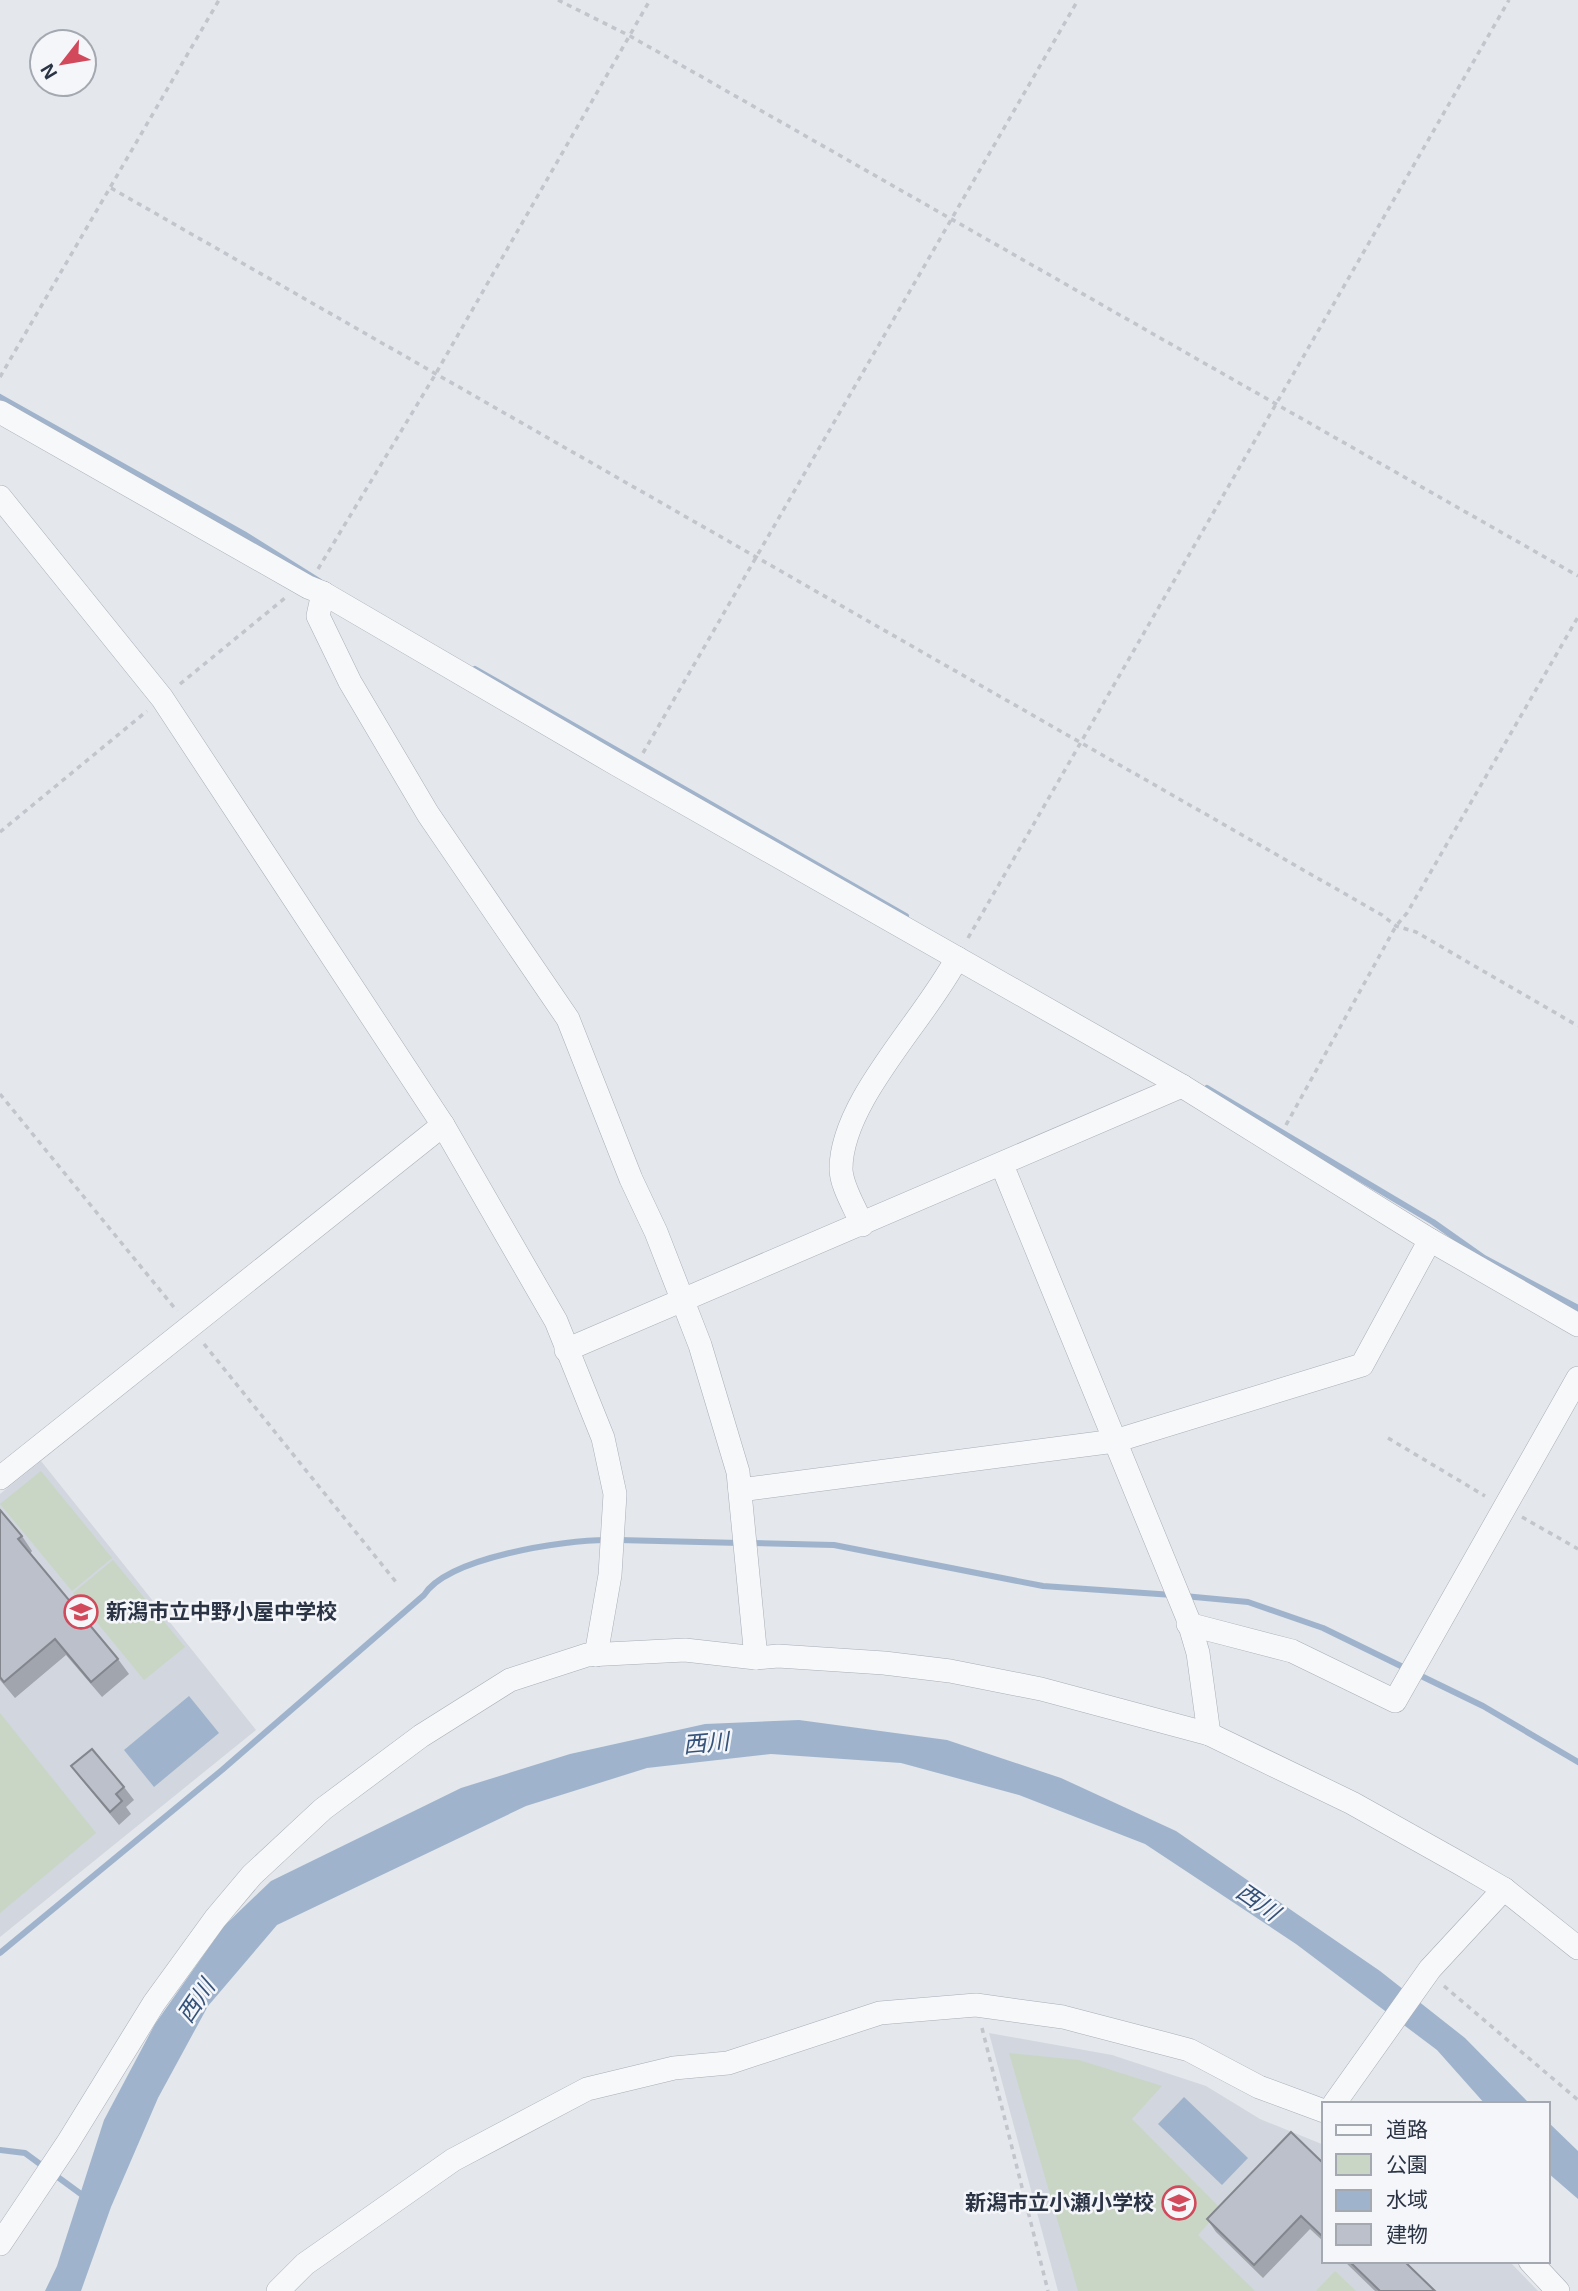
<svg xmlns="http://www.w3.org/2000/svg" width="1578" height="2291" font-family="Arial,'Noto Sans JP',sans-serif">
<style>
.built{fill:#d2d6de}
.green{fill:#c9d6c5}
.water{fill:#9fb4cc}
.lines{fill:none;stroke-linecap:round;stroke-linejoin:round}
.stream{stroke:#9fb4cc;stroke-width:6}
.minor-casing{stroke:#a9aeb7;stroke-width:24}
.path{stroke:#c2c5cb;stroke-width:3.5;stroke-dasharray:5 5;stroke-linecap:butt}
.minor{stroke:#f7f8fa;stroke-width:23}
.wall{fill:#a1a5ae}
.building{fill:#bbc0ca;stroke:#83868d;stroke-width:2}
.labels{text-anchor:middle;stroke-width:5;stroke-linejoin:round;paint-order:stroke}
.poi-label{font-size:21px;font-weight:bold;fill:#2b3445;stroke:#f4f6f9;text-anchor:start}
.water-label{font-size:23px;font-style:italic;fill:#34527a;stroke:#f4f6f9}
</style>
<rect width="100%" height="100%" fill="#e4e7ec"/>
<g class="built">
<polygon points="41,1461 256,1730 0,1937 0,1494"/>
<polygon points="989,2033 1112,2055 1206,2086 1260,2119 1324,2145 1324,2261 1509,2261 1538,2291 1058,2291"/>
</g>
<g class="green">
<polygon points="41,1471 112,1558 72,1591 0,1504"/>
<polygon points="113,1560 185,1647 144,1680 73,1593"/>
<polygon points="0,1713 96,1833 0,1913"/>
<polygon points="1009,2053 1079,2060 1162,2086 1132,2119 1221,2209 1198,2235 1255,2291 1078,2291"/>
<polygon points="1335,2271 1356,2291 1316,2291"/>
</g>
<g class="water">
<polygon points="189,1696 219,1733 154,1787 124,1750"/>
<polygon points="799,1720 947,1740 1061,1778 1176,1831 1380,1971 1465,2038 1530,2104 1485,2104 1437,2050 1296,1944 1145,1844 1019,1795 901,1763 771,1754 647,1768 526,1806 277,1925 208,2006 158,2098 111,2207 81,2291 45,2291 57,2266 104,2120 155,2024 224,1926 271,1881 461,1788 570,1754 705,1724"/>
<polygon points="1184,2097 1248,2158 1222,2185 1158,2124"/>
<polygon points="1548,2122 1578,2151 1578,2199 1548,2173"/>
</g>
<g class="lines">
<g class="stream">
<polyline points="0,397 244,534 319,581"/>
<polyline points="475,669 906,916"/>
<polyline points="1207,1088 1433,1222 1484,1258 1578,1308"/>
<polyline points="618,1540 740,1543"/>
<polyline points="751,1543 834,1545 1043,1586 1173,1595"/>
<polyline points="1184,1596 1248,1602 1323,1628 1407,1669"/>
<polyline points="1417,1674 1483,1706 1578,1762"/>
<path d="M0,1953L222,1770L424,1595C448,1557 564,1540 607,1540"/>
<polyline points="0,2150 25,2153 85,2197"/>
</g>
<defs>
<g id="minor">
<polyline points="0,412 308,587 323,593 616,764 1182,1086 1430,1240 1578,1325"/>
<polyline points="0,497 162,698 443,1125 556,1321 603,1438 615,1494 610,1575 596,1655"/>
<polyline points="323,593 318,616 350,682 428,814 568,1019 631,1179 656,1232 700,1345 738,1472 756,1658"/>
<polyline points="1002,1165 1188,1619 1198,1653 1209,1734"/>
<path d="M862,1225C856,1209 841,1186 841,1169C841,1101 925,1020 957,958"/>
<polyline points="566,1350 1182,1086"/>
<polyline points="0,1478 443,1125"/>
<polyline points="740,1490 1115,1441 1362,1365 1430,1240"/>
<polyline points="1188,1624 1292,1651 1395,1701 1578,1378"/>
<polyline points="1334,2104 1430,1969 1504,1889"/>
<polyline points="0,2244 67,2144 154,2003 215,1919 252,1875 323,1809 421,1736 510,1680 587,1655 685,1650 756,1658 778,1656 884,1663 950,1671 1041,1689 1209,1734 1352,1803 1461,1864 1504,1889 1578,1948"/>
<polyline points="1530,2261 1558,2291"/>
<polyline points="278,2291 305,2264 453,2160 587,2089 674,2068 728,2063 880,2013 976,2005 1063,2017 1189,2050 1259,2087 1324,2111"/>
</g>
</defs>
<use href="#minor" class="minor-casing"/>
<g class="path">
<polyline points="558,0 630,36 1578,576"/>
<polyline points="111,188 1382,915 1396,926 1416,932 1578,1026"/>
<polyline points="0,377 219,0"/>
<polyline points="318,569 435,375 650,0"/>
<polyline points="180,684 285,598"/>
<polyline points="643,753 1078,0"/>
<polyline points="0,832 147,711"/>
<polyline points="968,938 1509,0"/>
<polyline points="0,1094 177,1311"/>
<polyline points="1286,1125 1396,926 1407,913 1578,617"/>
<polyline points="204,1344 396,1582"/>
<polyline points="1388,1438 1485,1496"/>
<polyline points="1522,1517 1578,1549"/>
<polyline points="1444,1986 1578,2100"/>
<polyline points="982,2028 1048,2291"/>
</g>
<use href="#minor" class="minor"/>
</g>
<g class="wall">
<polygon points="0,1510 22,1536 32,1551 30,1554 118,1659 129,1674 102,1697 66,1655 15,1698 0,1680"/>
<polygon points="71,1766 124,1787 134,1800 126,1807 131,1814 119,1825 81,1779"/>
<polygon points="1324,2164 1324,2242 1310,2229 1263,2278 1216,2232 1207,2219"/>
<polygon points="1344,2261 1404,2261 1435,2291 1375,2291"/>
</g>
<g class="building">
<polygon points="0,1510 22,1536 18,1539 118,1659 91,1682 55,1639 4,1682 0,1677"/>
<polygon points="92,1749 124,1787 116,1794 122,1801 110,1812 71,1766"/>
<polygon points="1291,2132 1324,2164 1324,2238 1301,2216 1254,2265 1207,2219"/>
<polygon points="1349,2261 1404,2261 1435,2291 1380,2291"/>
</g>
<defs>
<symbol id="school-ring" viewBox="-11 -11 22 22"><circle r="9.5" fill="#f4f6f9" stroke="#d1495b" stroke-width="1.5"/><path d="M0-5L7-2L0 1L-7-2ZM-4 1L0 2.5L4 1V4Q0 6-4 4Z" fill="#d1495b"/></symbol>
</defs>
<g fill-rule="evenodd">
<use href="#school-ring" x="62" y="1593" width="38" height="38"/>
<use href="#school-ring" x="1160" y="2184" width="38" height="38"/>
</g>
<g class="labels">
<g class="poi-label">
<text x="106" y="1619">新潟市立中野小屋中学校</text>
<text x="1154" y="2210" text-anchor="end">新潟市立小瀬小学校</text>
</g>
<g class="water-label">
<text transform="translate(706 1743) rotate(-5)" y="8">西川</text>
<text transform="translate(1258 1902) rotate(35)" y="8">西川</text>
<text transform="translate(196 2001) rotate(-56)" y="8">西川</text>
</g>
</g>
<rect x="1322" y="2102" width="228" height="161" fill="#f4f6f9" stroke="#a4a8b1" stroke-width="2"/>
<rect x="1336" y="2125" width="35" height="10" fill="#f7f8fa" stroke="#a4a8b1" stroke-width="2"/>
<text x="1386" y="2137" font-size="21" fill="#2b3445">道路</text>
<rect x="1336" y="2154" width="35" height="21" fill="#c9d6c5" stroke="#a4a8b1" stroke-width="2"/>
<text x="1386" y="2172" font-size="21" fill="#2b3445">公園</text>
<rect x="1336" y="2190" width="35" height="21" fill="#9fb4cc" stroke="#a4a8b1" stroke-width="2"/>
<text x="1386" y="2207" font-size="21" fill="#2b3445">水域</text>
<rect x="1336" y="2224" width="35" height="21" fill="#bbc0ca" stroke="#a4a8b1" stroke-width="2"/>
<text x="1386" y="2242" font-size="21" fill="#2b3445">建物</text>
<g transform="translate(63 63) rotate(239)"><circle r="33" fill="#f4f6f9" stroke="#a4a8b1" stroke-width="2"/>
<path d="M0-5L12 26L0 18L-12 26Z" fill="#d1495b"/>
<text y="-10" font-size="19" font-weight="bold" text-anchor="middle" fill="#2b3445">N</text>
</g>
</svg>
